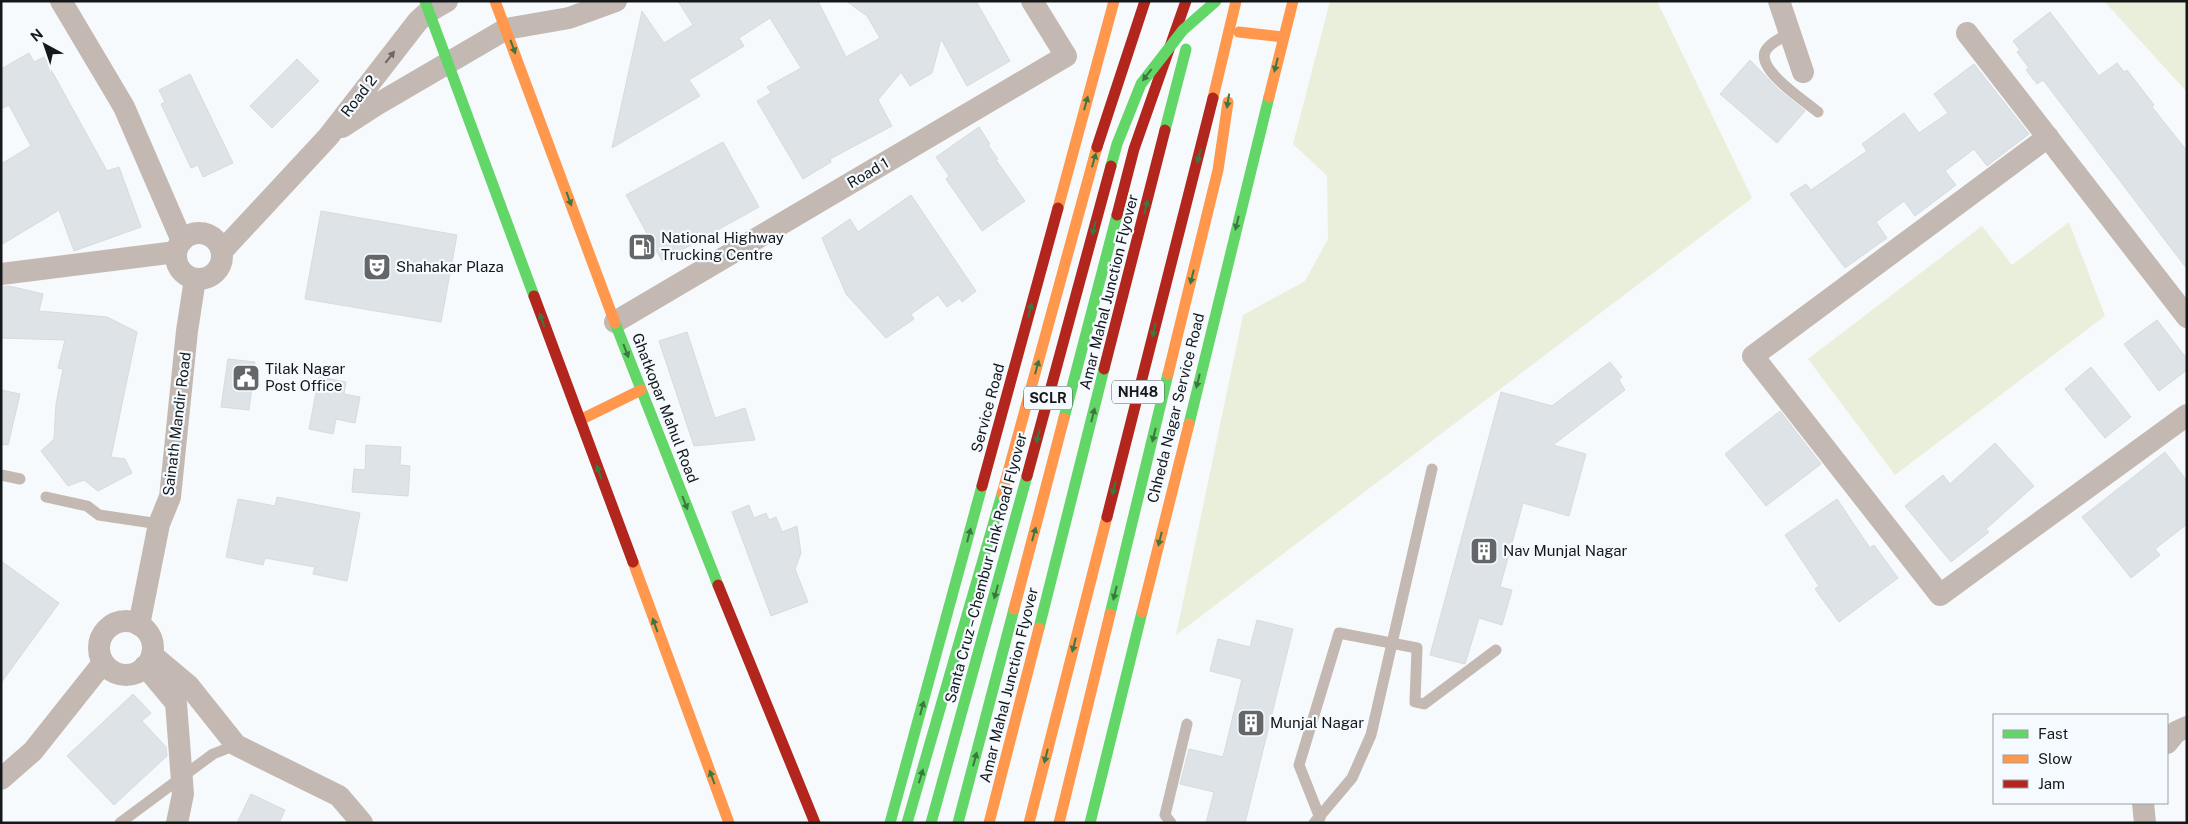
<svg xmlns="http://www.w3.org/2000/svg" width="2188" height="824" font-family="'Public Sans',sans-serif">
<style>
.green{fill:#eaefdb}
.building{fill:#dde3e7;stroke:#d8dbdd}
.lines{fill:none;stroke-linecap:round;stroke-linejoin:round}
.lane{stroke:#c3b9b2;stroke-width:11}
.street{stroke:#c3b9b2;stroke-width:22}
.fast{stroke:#63d668;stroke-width:11}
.slow{stroke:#ff974d;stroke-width:11}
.jam{stroke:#b3261e;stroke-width:11}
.fast-bridge{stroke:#63d668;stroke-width:11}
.jam-bridge{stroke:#b3261e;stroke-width:11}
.oneway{fill:#3c7741}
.oneway2{fill:#6c6866}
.labels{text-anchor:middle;stroke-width:4.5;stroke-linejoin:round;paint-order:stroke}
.shield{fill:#f4faff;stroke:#585c5f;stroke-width:1}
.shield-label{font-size:14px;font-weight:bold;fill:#15181a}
.street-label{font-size:15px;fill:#15181a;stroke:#f4faff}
.poi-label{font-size:15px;fill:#15181a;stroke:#f4faff;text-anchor:start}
</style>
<rect width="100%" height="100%" fill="#f7fafc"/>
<g class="green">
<polygon points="1330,1 1657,1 1752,198 1176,635 1243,315 1305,281 1328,239 1327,176 1293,144"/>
<polygon points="2104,1 2187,1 2187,92"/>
<polygon points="2069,222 2105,316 1895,475 1808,359 1982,226 2012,265"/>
</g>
<g class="building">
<polygon points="678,1 818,1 846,57 880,38 867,16 846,1 976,1 1010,61 967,86 941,39 932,73 910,86 901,72 878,100 892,126 830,159 831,162 803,179 757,101 771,93 767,87 801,68 770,18 739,38 744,46 689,80 700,96 612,148 642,11 664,43 693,25"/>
<polygon points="2050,12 2099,76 2117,63 2124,72 2127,70 2154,105 2152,107 2187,151 2187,269 2043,80 2037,84 2026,70 2029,68 2017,52 2020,50 2013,41"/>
<polygon points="29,53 34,62 44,57 107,171 119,167 141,227 74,251 59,210 1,245 1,164 31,146 9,105 1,109 1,69"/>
<polygon points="297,59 319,81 272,128 250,106"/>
<polygon points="1750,60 1779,90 1805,111 1777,143 1720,94"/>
<polygon points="1974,64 2029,134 1987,166 1974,149 1945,171 1956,185 1915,216 1904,201 1876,222 1887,238 1845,268 1790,194 1806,184 1811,190 1867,151 1862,144 1904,113 1919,133 1948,113 1934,94"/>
<polygon points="190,74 233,163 203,177 198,165 191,168 161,104 165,102 159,90"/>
<polygon points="979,127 990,144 988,145 998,159 996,160 1025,201 982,231 946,179 949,176 936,157"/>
<polygon points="723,142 759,207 662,261 626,195"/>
<polygon points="911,195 976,291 962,302 960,298 947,307 938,295 911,314 914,319 886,338 846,294 822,238 850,219 858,232"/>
<polygon points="321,211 457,235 441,322 305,299"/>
<polygon points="9,286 43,294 39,311 107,317 137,332 111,457 125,459 132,473 98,491 84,480 68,486 41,451 54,439 56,404 63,369 58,368 65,340 1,338 1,287"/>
<polygon points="2157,320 2187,359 2187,370 2159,391 2124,344"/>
<polygon points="687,332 715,418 745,408 755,440 694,446 659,341"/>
<polygon points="228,359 255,362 249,410 221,407"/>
<polygon points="1610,362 1622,377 1619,380 1625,390 1553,445 1586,454 1569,516 1523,503 1500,587 1512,590 1502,625 1479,618 1465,664 1430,655 1501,392 1552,406"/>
<polygon points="2091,367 2131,417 2105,438 2065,389"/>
<polygon points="319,377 346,382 344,394 360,397 355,423 336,419 333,434 309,429"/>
<polygon points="1,390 20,394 8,445 1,444"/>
<polygon points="1780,411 1821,464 1766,506 1725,454"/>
<polygon points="1995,443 2034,486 1986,529 1989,532 1951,562 1905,506 1943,475 1950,484"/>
<polygon points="366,445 401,447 400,465 410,466 408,496 352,492 354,469 365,470"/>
<polygon points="2165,452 2187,481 2187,524 2155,549 2160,555 2131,578 2082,517"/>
<polygon points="277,497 360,513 347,581 313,574 315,567 265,558 263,565 226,557 238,499 275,506"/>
<polygon points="1837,499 1870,548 1874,545 1898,578 1839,622 1815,589 1819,586 1785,535"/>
<polygon points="749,505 754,518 766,513 769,520 776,517 782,532 797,526 801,553 795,569 808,602 771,616 732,512"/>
<polygon points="1,561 59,603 1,683"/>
<polygon points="1257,620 1293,629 1245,823 1206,823 1214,792 1180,784 1189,749 1223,757 1242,679 1210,671 1218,639 1250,647"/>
<polygon points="133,694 151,713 142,721 166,747 167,756 114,805 67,756"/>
<polygon points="251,794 285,810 279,823 237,823"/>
</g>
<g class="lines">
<g class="lane">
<path d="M1790,33C1782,38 1769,43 1765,52C1758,71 1805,101 1818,112"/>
<polyline points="1,475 20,479"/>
<polyline points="46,497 87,506 99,515 159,524"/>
<polyline points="1320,818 1299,765 1339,633 1417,648 1415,702 1424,704 1496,650"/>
<polyline points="120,823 213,754 236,745"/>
<polyline points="1171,823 1165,815 1187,724"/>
<polyline points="1314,823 1352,778 1371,735 1432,469"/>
</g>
<g class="street">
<polyline points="61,1 124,107 182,241"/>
<polyline points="1779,1 1803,72"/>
<polyline points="1967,33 2187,317"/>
<polyline points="342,127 376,105 506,29 569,18 616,1"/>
<polyline points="2048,137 1753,356 1940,595 2187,415"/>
<circle cx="199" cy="256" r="23"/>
<polyline points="222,251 328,137 418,21 428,12 447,1"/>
<polyline points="1,274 176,252"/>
<polyline points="615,322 1066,56 1032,1"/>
<circle cx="126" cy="648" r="27"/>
<polyline points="139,625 159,524 170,497 187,331 195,279"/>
<polyline points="152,655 189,686 236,745 339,796 362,823"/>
<polyline points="145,666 176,703 183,794 177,823"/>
<polyline points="2167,743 2176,732 2187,727"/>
<polyline points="1,779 33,751 103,663"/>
<polyline points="2143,803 2145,823"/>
</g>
<g class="fast">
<polyline points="425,1 534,296"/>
<polyline points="1165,130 1186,49"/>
<polyline points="615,323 718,585"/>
<polyline points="1064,418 1117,215"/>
<polyline points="1189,424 1269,97"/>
<polyline points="1110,614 1168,374"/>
<polyline points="1039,628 1104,369"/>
<polyline points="890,823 982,486"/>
<polyline points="907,823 1002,494"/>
<polyline points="958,823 1014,609"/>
<polyline points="1090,823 1142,612"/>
</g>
<g class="slow">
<polyline points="495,1 615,323"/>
<polyline points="1239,32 1283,37"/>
<polyline points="1269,97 1293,1"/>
<polyline points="1213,98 1236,1"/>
<polyline points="1058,208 1114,1"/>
<polyline points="1168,374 1218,170 1228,102"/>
<polyline points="580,420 641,390"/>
<polyline points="1002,494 1097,147"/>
<polyline points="633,562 729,823"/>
<polyline points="1014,609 1064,418"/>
<polyline points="1142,612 1189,424"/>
<polyline points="989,823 1039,628"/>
<polyline points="1029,823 1107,517"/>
<polyline points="1059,823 1110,614"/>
</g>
<g class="jam">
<polyline points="1097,147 1145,1"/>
<polyline points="1117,215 1134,149 1186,1"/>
<polyline points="534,296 633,562"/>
<polyline points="1104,369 1165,130"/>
<polyline points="982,486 1058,208"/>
<polyline points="1107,517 1213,98"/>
<polyline points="718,585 815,823"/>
</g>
<g class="fast-bridge">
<polyline points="1111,166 1117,144 1141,84 1183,30 1216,1"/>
<polyline points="931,823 1027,476"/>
</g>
<polyline class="jam-bridge" points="1027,476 1111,166"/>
</g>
<defs><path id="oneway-solid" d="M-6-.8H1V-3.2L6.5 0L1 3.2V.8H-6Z" transform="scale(1.25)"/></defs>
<g class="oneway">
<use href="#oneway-solid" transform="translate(513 47) rotate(70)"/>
<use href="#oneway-solid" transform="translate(1276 65) rotate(104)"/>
<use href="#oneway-solid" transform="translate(1147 75) rotate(128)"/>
<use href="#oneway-solid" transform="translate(1228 101) rotate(99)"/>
<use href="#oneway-solid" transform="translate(1086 103) rotate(-75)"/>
<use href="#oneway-solid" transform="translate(1199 156) rotate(104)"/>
<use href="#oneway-solid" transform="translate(1094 160) rotate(-74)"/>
<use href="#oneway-solid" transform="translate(569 199) rotate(70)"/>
<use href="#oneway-solid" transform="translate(1146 207) rotate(-76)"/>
<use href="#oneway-solid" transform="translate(1237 223) rotate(104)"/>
<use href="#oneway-solid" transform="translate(1094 228) rotate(105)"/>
<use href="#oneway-solid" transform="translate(1192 277) rotate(104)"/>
<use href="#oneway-solid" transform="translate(1030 310) rotate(-75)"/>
<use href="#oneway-solid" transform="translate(542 320) rotate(-110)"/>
<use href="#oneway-solid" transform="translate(1154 330) rotate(104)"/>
<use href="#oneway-solid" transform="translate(626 351) rotate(69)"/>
<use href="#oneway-solid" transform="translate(1037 367) rotate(-75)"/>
<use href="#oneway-solid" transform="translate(1198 381) rotate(104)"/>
<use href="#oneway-solid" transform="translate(1093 415) rotate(-76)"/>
<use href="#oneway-solid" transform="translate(1154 435) rotate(104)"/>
<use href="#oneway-solid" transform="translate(1038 436) rotate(105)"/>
<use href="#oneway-solid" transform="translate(599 472) rotate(-110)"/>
<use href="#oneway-solid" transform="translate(1114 488) rotate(104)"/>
<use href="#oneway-solid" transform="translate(685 503) rotate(69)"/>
<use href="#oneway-solid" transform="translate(1034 534) rotate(-75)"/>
<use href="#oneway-solid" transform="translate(969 535) rotate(-75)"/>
<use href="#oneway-solid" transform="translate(1160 539) rotate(104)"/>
<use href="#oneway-solid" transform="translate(996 592) rotate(105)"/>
<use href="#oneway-solid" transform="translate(1115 593) rotate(104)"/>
<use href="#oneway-solid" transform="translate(655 625) rotate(-110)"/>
<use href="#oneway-solid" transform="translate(1074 645) rotate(104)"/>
<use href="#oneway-solid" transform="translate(922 708) rotate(-75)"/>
<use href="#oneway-solid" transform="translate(1046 756) rotate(104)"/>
<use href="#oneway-solid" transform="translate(975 759) rotate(-75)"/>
<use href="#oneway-solid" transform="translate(921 776) rotate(-73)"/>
<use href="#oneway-solid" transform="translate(712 777) rotate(-110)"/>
</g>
<use class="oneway2" href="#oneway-solid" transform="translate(390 57) rotate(-52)"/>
<defs>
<symbol id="fuel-square" viewBox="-11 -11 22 22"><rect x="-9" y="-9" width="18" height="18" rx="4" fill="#646769" stroke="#f4faff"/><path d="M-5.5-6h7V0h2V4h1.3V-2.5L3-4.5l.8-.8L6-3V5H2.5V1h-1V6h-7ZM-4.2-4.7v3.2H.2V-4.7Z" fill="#fff"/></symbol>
<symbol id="theatre-square" viewBox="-11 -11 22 22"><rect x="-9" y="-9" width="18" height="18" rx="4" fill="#646769" stroke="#f4faff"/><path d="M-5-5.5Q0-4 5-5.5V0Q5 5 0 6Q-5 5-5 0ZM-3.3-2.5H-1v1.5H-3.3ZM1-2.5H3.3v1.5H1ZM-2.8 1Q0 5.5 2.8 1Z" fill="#fff"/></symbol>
<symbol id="civic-square" viewBox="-11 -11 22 22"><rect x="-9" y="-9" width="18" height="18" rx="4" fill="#646769" stroke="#f4faff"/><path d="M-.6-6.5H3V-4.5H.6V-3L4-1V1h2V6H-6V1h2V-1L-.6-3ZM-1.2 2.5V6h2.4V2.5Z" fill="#fff"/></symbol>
<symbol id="building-square" viewBox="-11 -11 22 22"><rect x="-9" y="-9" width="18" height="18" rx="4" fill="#646769" stroke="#f4faff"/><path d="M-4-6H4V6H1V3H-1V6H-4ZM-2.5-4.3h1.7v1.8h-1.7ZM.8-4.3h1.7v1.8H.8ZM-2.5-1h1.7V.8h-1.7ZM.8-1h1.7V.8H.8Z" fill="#fff"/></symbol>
</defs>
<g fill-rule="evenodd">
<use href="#fuel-square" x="626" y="231" width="32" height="32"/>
<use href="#theatre-square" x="361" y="251" width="32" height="32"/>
<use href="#civic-square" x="230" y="362" width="32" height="32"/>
<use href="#building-square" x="1468" y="535" width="32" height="32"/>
<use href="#building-square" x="1235" y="707" width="32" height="32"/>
</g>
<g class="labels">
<g class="shield">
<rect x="1112" y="380.5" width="52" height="23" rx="4"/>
<rect x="1024" y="386.5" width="48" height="23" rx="4"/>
</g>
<g class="shield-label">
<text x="1138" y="397">NH48</text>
<text x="1048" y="403">SCLR</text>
</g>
<g class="street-label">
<text transform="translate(359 96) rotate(-52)" y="5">Road 2</text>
<text transform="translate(868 173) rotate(-30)" y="5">Road 1</text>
<text transform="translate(1109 292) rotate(-76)" y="5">Amar Mahal Junction Flyover</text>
<text transform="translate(665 408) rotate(69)" y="5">Ghatkopar Mahul Road</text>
<text transform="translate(988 408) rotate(-75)" y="5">Service Road</text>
<text transform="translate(1176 408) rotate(-76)" y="5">Chheda Nagar Service Road</text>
<text transform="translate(177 424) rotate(-83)" y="5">Sainath Mandir Road</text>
<text transform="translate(986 568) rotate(-75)" y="5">Santa Cruz – Chembur Link Road Flyover</text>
<text transform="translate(1009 685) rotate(-76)" y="5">Amar Mahal Junction Flyover</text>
</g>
<g class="poi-label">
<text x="661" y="243">National Highway<tspan x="661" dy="17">Trucking Centre</tspan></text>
<text x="396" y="272">Shahakar Plaza</text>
<text x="265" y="374">Tilak Nagar<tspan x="265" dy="17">Post Office</tspan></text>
<text x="1503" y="556">Nav Munjal Nagar</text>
<text x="1270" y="728">Munjal Nagar</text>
</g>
</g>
<rect width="2188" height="824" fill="none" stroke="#15181a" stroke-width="5"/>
<rect x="1993" y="714" width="175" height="90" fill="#f4faff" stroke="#9ba0a3"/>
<rect x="2003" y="730" width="25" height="8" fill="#63d668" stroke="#9ba0a3"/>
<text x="2038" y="739" font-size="15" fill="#15181a">Fast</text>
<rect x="2003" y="755" width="25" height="8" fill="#ff974d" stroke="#9ba0a3"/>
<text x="2038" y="764" font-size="15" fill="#15181a">Slow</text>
<rect x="2003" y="780" width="25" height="8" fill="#b3261e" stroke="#9ba0a3"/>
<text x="2038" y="789" font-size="15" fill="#15181a">Jam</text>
<g transform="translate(45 45) rotate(320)" stroke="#f4faff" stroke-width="4" paint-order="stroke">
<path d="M0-4L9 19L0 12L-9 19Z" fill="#15181a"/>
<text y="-8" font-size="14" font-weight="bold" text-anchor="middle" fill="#15181a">N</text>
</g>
</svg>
